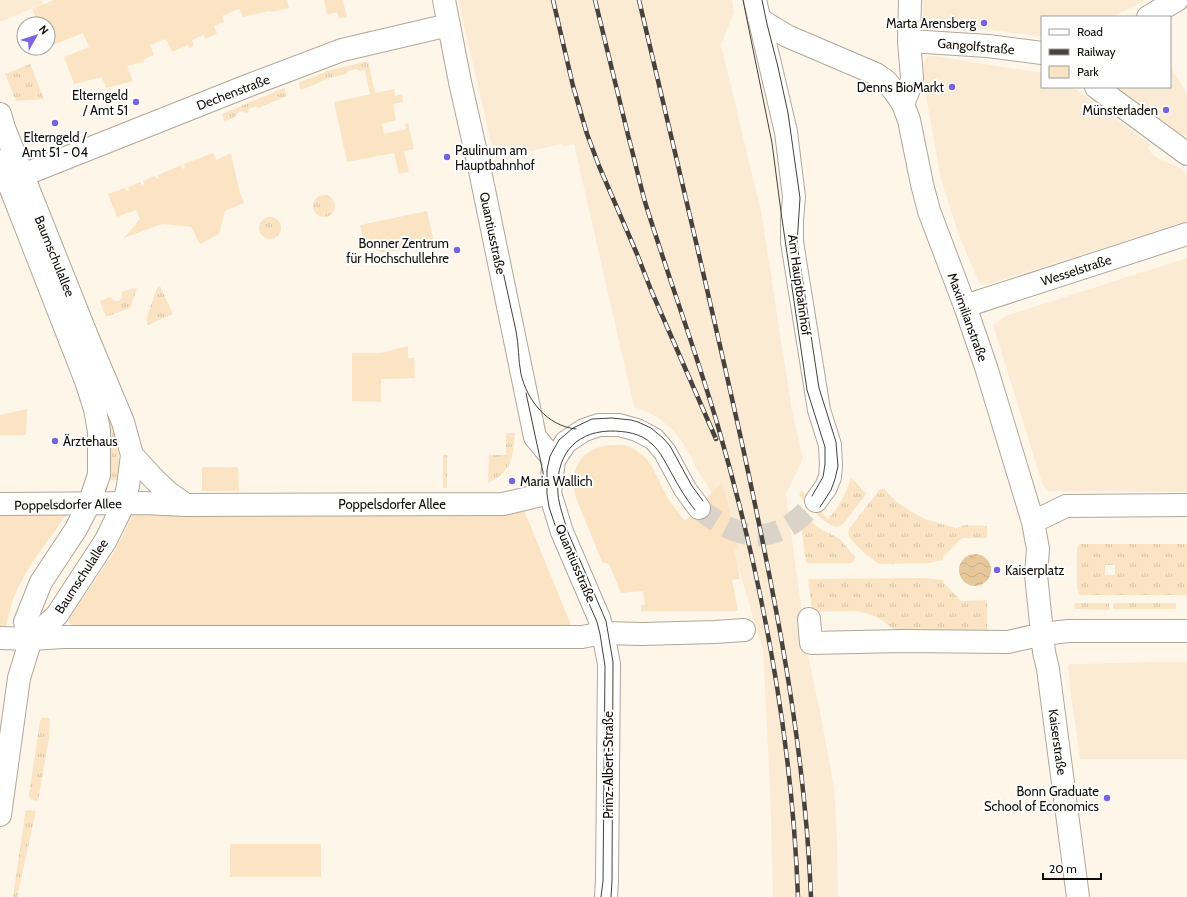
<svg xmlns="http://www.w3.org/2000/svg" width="1187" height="897" font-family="Cabin,sans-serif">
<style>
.built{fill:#fbebd5}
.grass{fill:url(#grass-tufts);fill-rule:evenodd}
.green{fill:#fae4c4}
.water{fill:url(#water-waves)}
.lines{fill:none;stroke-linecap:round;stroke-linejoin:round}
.minor-tunnel{stroke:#dbd3c8;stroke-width:22;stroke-dasharray:22 11;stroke-linecap:butt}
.minor-casing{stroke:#b1a798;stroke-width:24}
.minor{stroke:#fff;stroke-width:22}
.tram{stroke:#47423b;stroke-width:1}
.rail-casing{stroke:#47423b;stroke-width:4.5}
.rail{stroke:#fff;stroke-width:3;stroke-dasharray:9;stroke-linecap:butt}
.poi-dot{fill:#7765e0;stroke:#fff;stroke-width:1.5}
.labels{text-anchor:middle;stroke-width:4;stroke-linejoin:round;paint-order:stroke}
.poi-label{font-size:13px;fill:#110d08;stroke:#fff;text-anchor:end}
.street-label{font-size:13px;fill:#110d08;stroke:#fff}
</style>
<defs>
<pattern id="grass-tufts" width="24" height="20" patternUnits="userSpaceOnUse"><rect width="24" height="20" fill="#fae4c4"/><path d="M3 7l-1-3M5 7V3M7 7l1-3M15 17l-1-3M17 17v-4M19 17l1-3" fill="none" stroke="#d5c2a7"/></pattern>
<pattern id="water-waves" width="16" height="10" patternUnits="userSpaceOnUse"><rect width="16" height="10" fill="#e7c89d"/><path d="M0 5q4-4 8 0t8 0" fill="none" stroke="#c5ab86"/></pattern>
</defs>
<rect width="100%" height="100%" fill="#fff6ea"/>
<g class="built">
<polygon points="0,0 42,0 43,4 0,22"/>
<polygon points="458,0 732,0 734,12 721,45 761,211 792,411 803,458 786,494 807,650 822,721 834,788 837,836 838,897 773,897 770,788 763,650 737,563 734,549 738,548 727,497 722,483 712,493 697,470 690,455 681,440 673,430 661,420 648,412 634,407 574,144 563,147 562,144 495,159"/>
<polygon points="923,0 1146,0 1113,17 1042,17 1042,36 1037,36 950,24 949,20 923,20"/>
<polygon points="928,56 935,56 1042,73 1042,87 1073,87 1151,145 1148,148 1152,154 1161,160 1178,167 1186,173 1187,174 1187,221 986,285 979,282 960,238 941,180 925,91 923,65 925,60"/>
<polygon points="1170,65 1187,95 1187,135 1182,136 1116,87 1170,87"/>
<polygon points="1187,258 1187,492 1048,491 1043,486 993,325 1008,315"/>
<polygon points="1151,662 1187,662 1187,759 1080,759 1069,681 1070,681 1068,666 1072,663 1075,664"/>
</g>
<g class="grass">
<polygon points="368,61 375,93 370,94 365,70 360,71 356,69 348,71 346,74 330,78 301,90 298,83 327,71"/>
<polygon points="30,64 44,99 16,101 5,74"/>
<polygon points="284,88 287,96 258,108 256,106 249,109 248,112 246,113 242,111 237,113 234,118 224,121 222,114"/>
<circle cx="324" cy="206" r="11"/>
<circle cx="270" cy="228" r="11"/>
<polygon points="160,286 173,314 148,325 146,320 157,288"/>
<polygon points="133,288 137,289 130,308 106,317 101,305 103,308 128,299"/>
<polygon points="87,347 117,435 119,467 117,480 105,481"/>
<path d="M506,433H515C512,460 513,470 488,483L489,455H506Z"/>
<rect x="443" y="455" width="4" height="33"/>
<path d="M851,477L866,494L844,523L838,527C823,525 809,505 799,495L802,491L828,519C839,506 847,493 851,477Z"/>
<path d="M880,489H884L897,502L910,511L925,519L956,528L966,525L987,526V538H962L943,557V560L929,563L880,564C873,561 852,543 849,536C848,533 848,532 849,529Z"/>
<polygon points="802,514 806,515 817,527 824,531 840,539 855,557 854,561 851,563 806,563 800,517"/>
<path d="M1080,544H1187V595H1081L1079,594L1077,589V548ZM1105,565H1115V575H1105Z"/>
<polygon points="925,578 943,580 944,583 961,601 987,600 987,635 901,632 890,627 882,620 869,614 856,611 812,612 808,579"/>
<polygon points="1074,603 1109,603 1109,610 1075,609"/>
<rect x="1113" y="603" width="63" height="6"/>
<polygon points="42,718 50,718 49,738 38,801 30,799 29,794 40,721"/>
<polygon points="28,810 36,811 17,897 13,897 25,814 26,811"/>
</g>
<g class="green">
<polygon points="54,0 287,0 289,8 271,12 270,11 243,17 239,9 222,16 224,22 214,26 217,34 205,39 204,35 192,40 194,45 190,48 188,45 172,52 166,39 150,45 154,55 144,59 144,62 127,66 133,81 106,88 102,77 74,84 64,57 89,47 83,33 48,47 48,24 29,24 37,20 32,9"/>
<polygon points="324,0 344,0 343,1 347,17 339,19 337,12 327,15"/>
<polygon points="394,89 395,96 402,94 403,102 393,104 396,120 382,124 384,134 406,129 405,124 408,123 414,149 404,151 409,172 399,174 394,153 347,162 334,102"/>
<polygon points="213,153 216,160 231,153 240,193 244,203 225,211 219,234 200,244 191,227 162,224 124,238 140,219 136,210 117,217 108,194 125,188 127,191 129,190 128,187 140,182 142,185 144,184 143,181 155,176 157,179 159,179 158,175 181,165 183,169 185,168 184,164"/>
<polygon points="427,211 434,242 384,253 364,246 360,225"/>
<polygon points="133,288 126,302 108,309 105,309 101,305 100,301 110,297 113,300 119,301 122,297 122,292"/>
<polygon points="408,346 408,358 414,358 415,378 381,379 381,402 352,401 352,353 381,353"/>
<polygon points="27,409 26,435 0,435 0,415"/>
<path d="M611,445H625L636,450L646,458L652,467L668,499L685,521L722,482L727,498L738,549H734L740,579L732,580L738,611H641V605H645L643,591L621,593L609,564L602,562L576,498C568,469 581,448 611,445Z"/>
<polygon points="202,467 238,467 239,491 202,491"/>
<path d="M0,509L69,511C52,536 31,560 18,588C11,602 8,617 5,632L0,634Z"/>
<polygon points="134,510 524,510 573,630 80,629 69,623 68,620 111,557 124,533"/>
<rect x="230" y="844" width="91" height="33"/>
</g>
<circle class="water" cx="975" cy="570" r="16"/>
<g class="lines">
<path class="minor-tunnel" d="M699,508C719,526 750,543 778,531C794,525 805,513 816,501"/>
<defs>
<g id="minor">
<polyline points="444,0 460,82 479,166 535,437 554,460"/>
<polyline points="755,0 786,132 794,197 792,220 792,242 819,410 830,445 831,465 830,477 826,487 816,501"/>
<polyline points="1148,17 1177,0"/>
<polyline points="759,18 767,24 787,36 876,74 886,81 895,92 903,104 909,120 922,184 929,211 965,306 986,367 1033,522 1038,549 1036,575 1044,652 1048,669 1078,897"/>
<polyline points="909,41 988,46 1042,53"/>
<polyline points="1096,87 1187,154"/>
<polyline points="903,104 910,87 912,78 909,41 910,0"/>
<polyline points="0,114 4,128 87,336 123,422 132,455 128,486 124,503 106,540 57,615 31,639"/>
<polyline points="0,161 86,381 95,409 99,431 99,475 89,504 76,529 41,582 25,622 31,639"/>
<polyline points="23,175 247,86 342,50 449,25"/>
<polyline points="965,306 1187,234"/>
<polyline points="132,455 155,480 169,493 186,505"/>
<polyline points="0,504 144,503 186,505 503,504 550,493"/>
<polyline points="1037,520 1066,506 1187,505"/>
<polyline points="809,619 811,643 903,641 1008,642 1043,634 1068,631 1187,631"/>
<polyline points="0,638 31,639 64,637 582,637 603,633 642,634 715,632 744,630"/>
<polyline points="0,815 19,678 31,639"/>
<polyline points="606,897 607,881 609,664 603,633 599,618 562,532 550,493 554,460 566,442 584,430 599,425 619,425 637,430 654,439 665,452 685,489 699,508"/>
</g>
</defs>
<use href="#minor" class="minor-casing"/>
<use href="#minor" class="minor"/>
<g class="tram">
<polyline points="743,0 772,143 781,212 807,390 825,447 825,464 823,477 812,496"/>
<polyline points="762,0 767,24 778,67 788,113 800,198 797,244 819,388 836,442 837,455 838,466 835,479 831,490 820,507"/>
<path d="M495,235C502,267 509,299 516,331C519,345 518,360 521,374C527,400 547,426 576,429"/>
<polyline points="526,393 544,477"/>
<polyline points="601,897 603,881 605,666 600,634 597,622 555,525 549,507 547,494 547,470 550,456 559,440 573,428 592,419 612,418 631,420 638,422 651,428 663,438 670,446 692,486 703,501"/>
<path d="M611,897L612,881L613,662L606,621L567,530C564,518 559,506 558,494C555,459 572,432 610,431C625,431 641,433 652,444C661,452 666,464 672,474C679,487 686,499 695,510"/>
</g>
<defs>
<g id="rail">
<polyline points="553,0 573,86 587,134 599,166 637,254 651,290 716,439"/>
<path d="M595,0C606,45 617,90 628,135C634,157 639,180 645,202C668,276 695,349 717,423C762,577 792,736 798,897"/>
<path d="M639,0C674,149 710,298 743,448C775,596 805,745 811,897"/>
</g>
</defs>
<use href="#rail" class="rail-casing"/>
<use href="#rail" class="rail"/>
</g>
<g class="poi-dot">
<circle cx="984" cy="23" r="4"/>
<circle cx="952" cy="87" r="4"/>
<circle cx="136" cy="102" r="4"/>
<circle cx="1166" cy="110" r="4"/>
<circle cx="55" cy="123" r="4"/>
<circle cx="447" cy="157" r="4"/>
<circle cx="457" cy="250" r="4"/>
<circle cx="55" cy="441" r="4"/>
<circle cx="512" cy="481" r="4"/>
<circle cx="997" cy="570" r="4"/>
<circle cx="1107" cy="798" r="4"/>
</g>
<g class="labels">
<g class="poi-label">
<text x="976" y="28">Marta Arensberg</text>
<text x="944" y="92">Denns BioMarkt</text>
<text x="128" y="100">Elterngeld<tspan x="128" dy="15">/ Amt 51</tspan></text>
<text x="1158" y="115">Münsterladen</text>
<text x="55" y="142" text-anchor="middle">Elterngeld /<tspan x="55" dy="15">Amt 51 - 04</tspan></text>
<text x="455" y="155" text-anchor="start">Paulinum am<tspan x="455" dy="15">Hauptbahnhof</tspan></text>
<text x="449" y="248">Bonner Zentrum<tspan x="449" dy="15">für Hochschullehre</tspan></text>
<text x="63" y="446" text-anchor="start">Ärztehaus</text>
<text x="520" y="486" text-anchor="start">Maria Wallich</text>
<text x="1005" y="575" text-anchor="start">Kaiserplatz</text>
<text x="1099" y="796">Bonn Graduate<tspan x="1099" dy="15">School of Economics</tspan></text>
</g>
<g class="street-label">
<text transform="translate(976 46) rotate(5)" y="5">Gangolfstraße</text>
<text transform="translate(233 92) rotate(-21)" y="5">Dechenstraße</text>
<text transform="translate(493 233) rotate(78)" y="5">Quantiusstraße</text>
<text transform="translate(55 256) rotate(68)" y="5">Baumschulallee</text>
<text transform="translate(1076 270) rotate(-18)" y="5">Wesselstraße</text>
<text transform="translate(800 285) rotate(82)" y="5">Am Hauptbahnhof</text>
<text transform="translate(968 317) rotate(70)" y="5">Maximilianstraße</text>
<text transform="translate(68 504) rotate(-1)" y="5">Poppelsdorfer Allee</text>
<text x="392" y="509">Poppelsdorfer Allee</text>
<text transform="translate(576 563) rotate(67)" y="5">Quantiusstraße</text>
<text transform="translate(81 576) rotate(-57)" y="5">Baumschulallee</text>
<text transform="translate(1058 742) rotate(82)" y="5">Kaiserstraße</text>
<text transform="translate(608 765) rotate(-90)" y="5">Prinz-Albert-Straße</text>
</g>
</g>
<rect x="1041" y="16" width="130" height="72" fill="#ffffff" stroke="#a09e9c"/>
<rect x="1049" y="29" width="20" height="6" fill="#ffffff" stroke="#a09e9c"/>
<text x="1077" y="36" font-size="12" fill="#110d08">Road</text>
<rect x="1049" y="49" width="20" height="6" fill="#47423b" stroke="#a09e9c"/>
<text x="1077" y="56" font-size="12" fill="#110d08">Railway</text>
<rect x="1049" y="66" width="20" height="12" fill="#fae4c4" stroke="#a09e9c"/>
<text x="1077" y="76" font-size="12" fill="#110d08">Park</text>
<g transform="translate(36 36) rotate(51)"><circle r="19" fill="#ffffff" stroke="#a09e9c"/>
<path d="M0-3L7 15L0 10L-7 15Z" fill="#7765e0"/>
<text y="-6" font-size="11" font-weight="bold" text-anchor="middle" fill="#110d08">N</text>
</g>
<path d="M1043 873v6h58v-6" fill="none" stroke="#110d08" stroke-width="2"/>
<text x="1049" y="873" font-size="12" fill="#110d08" stroke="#ffffff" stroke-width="3" paint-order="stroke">20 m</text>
</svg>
